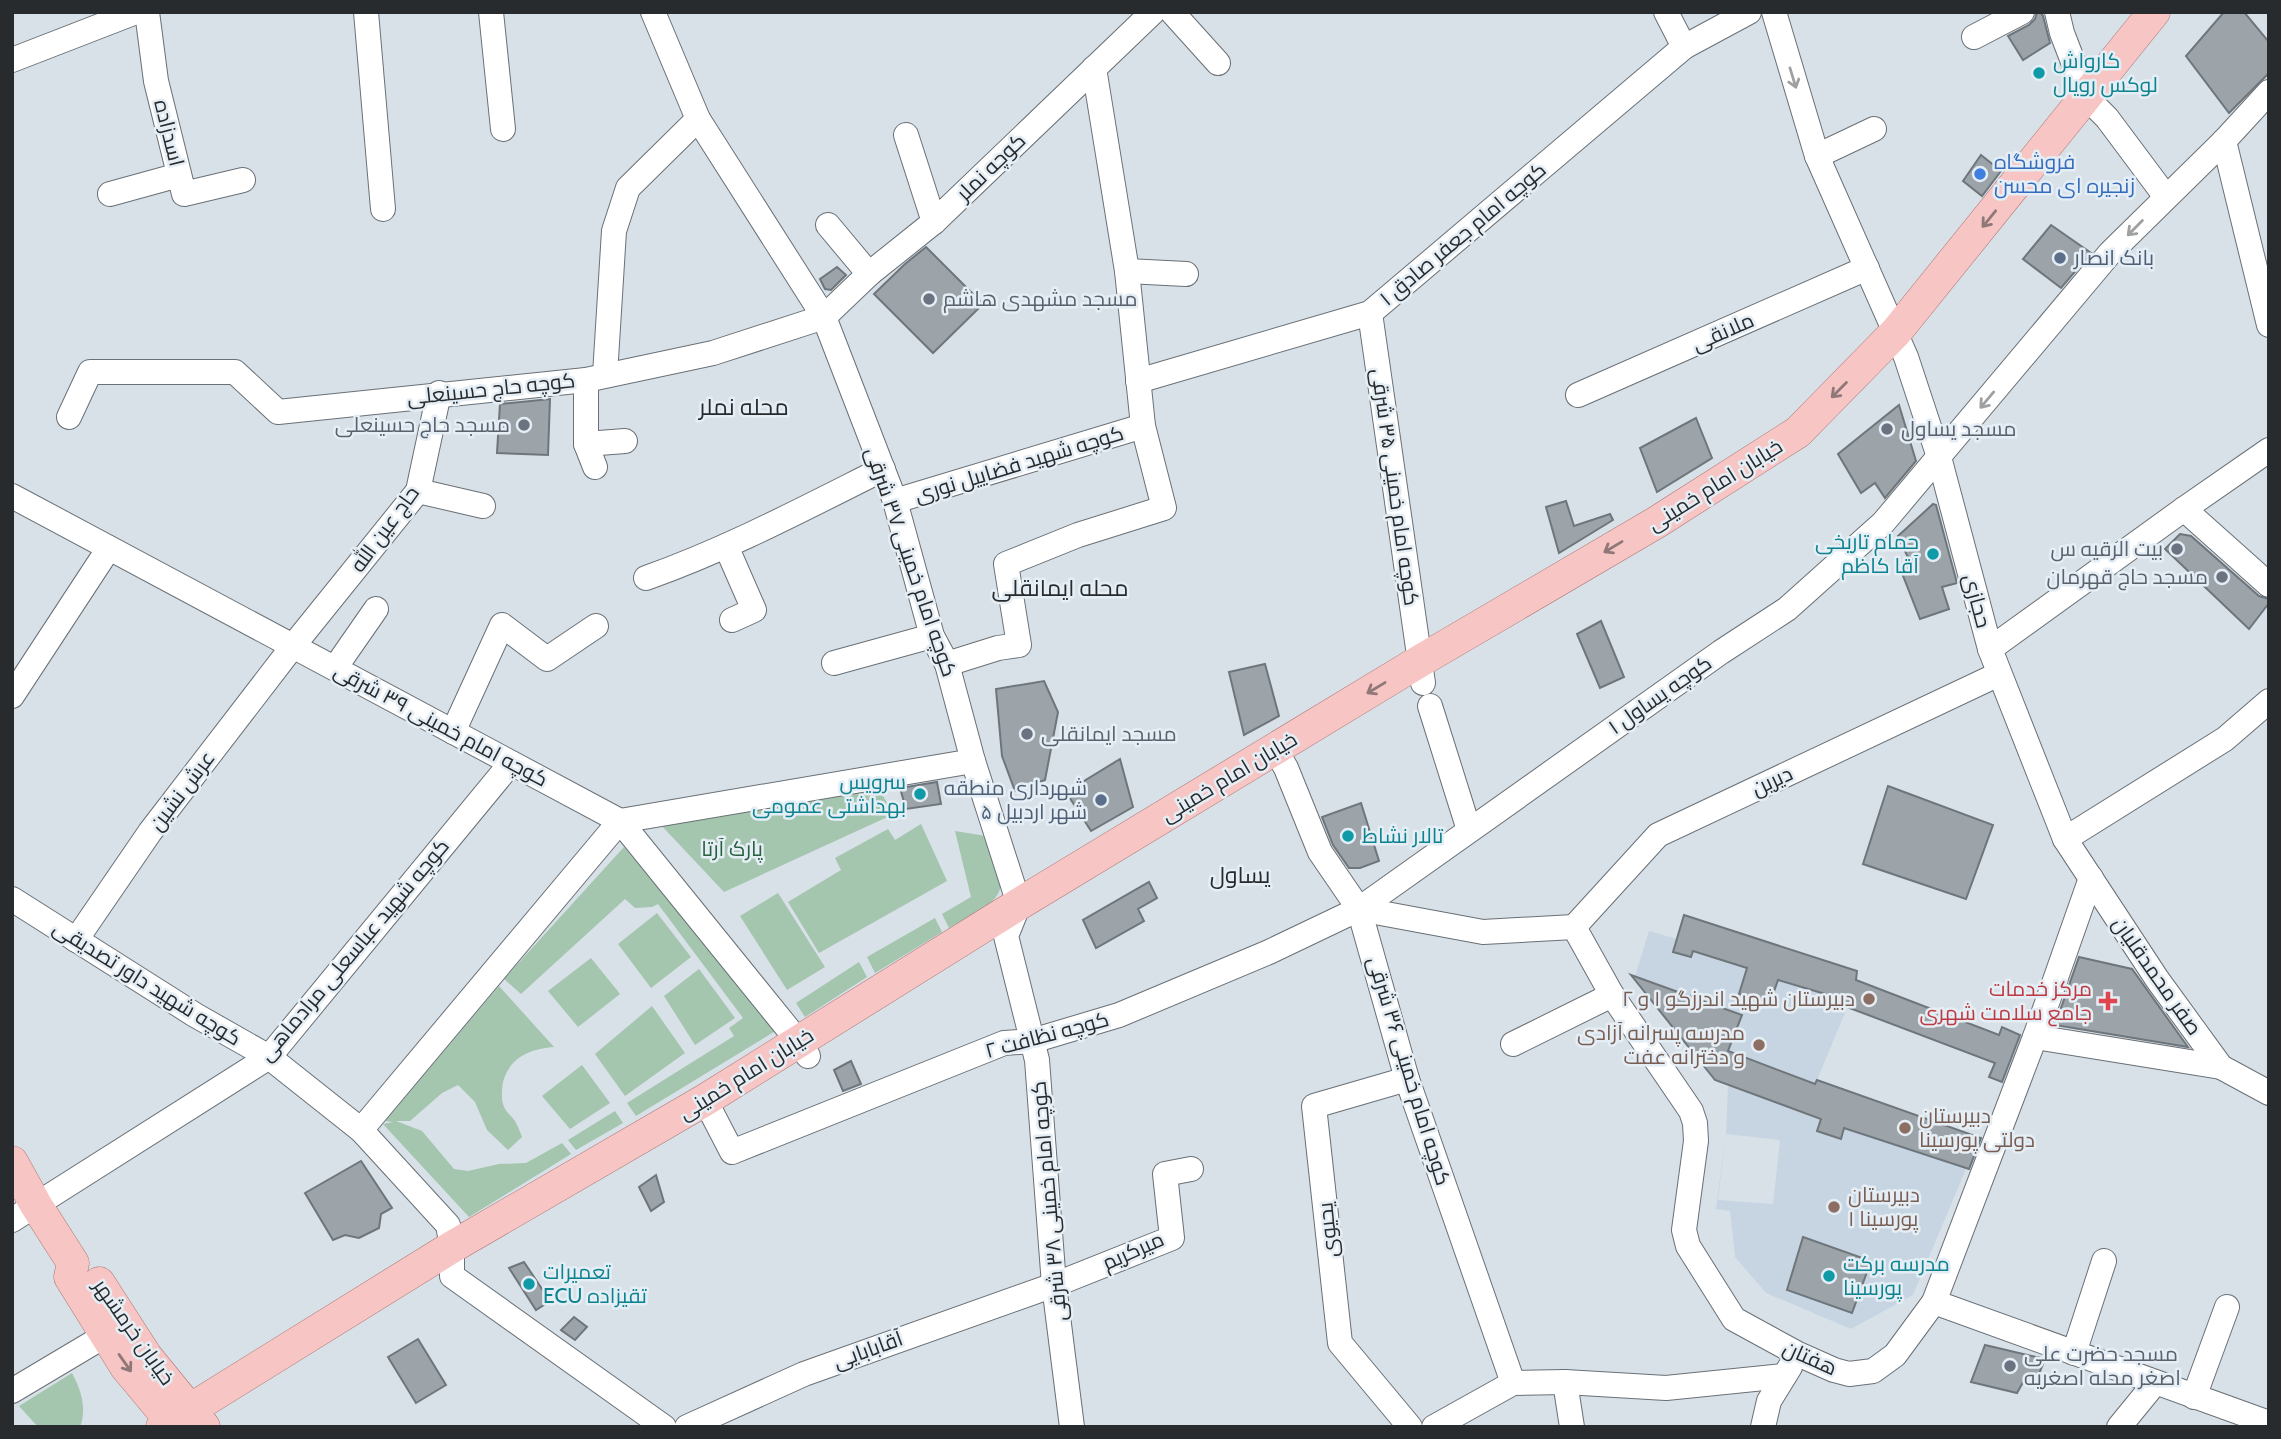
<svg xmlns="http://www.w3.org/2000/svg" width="2281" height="1439" font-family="Cabin,Cairo,sans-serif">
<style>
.built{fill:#c7d5e2;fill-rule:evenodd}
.green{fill:#a4c5ae}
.building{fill:#9ca4aa;stroke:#6e767c;stroke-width:2}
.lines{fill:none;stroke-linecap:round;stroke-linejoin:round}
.minor-casing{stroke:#697076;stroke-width:26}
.major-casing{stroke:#ab7675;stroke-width:33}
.minor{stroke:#fff;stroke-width:24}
.major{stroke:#f7c5c3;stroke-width:32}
.oneway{stroke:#9ea0a1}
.oneway2{stroke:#907878}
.culture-dot{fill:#0f9aa8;stroke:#e5eef5;stroke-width:2.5}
.shop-dot{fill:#3f7fe0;stroke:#e5eef5;stroke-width:2.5}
.service-dot{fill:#5c6f8a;stroke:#e5eef5;stroke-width:2.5}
.worship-dot{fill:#6b7280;stroke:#e5eef5;stroke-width:2.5}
.education-dot{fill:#8d6e63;stroke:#e5eef5;stroke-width:2.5}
.health-dot{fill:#e0444e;stroke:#e5eef5;stroke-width:2.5}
.labels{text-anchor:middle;stroke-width:5;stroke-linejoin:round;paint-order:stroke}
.culture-label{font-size:21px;fill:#0d838f;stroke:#e5eef5;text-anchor:start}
.street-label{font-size:21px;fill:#282b2e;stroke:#e5eef5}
.shop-label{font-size:21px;fill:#366cbe;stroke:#e5eef5;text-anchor:start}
.service-label{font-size:21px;fill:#4e5e75;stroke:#e5eef5;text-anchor:start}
.worship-label{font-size:21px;fill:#5b616d;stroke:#e5eef5;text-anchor:start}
.park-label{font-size:21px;fill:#29613f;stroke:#e5eef5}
.health-label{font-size:21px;fill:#be3a42;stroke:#e5eef5;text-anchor:end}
.education-label{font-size:21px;fill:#785e54;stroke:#e5eef5;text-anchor:end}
.neighbourhood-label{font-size:23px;fill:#282b2e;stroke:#e5eef5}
</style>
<rect width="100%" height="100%" fill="#d8e1e8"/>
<path class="built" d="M1684,915L1857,971L1856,980L1999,1035L2002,1027L2024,1036L2006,1084L1989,1077L1994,1063L1847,1008L1817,1080L1985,1139L1973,1170L1966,1169L1913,1295L1851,1329L1766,1293L1735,1257L1730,1211L1716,1209L1726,1133L1728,1085L1715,1080L1634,979L1649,931L1677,939ZM1726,1134L1780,1140L1773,1204L1718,1200ZM1803,1238L1871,1261L1852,1313L1788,1290Z"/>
<g class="green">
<polygon points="878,788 894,814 724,892 661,825"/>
<polygon points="921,824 947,881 819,953 788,902 841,870 835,858 888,829 895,840"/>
<path d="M955,831L986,836C990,848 1001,871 1001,883C1001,905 965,918 949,928L942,914L971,897Z"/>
<polygon points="624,847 777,1030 636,1116 627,1103 734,1036 729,1028 743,1018 658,904 652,907 635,908 625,899 521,994 504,979"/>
<polygon points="778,893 825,967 787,990 740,916"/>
<polygon points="657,913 691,957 651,988 618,944"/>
<polygon points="935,918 942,932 875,973 867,957"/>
<polygon points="591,958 620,994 578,1027 548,991"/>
<polygon points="859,962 867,977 805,1017 796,1003"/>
<polygon points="699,969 735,1018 695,1045 664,996"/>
<path d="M499,986L554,1047C530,1049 510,1057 503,1082C502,1088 501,1097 503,1104C505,1112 511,1115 515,1121C518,1126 520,1132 522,1137L508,1150L487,1130L475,1102L458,1085L442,1093L410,1121H396L422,1131L454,1169L468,1171L499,1164L526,1163L562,1143L571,1154L469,1217L383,1124L393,1122L385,1121Z"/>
<polygon points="652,1006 685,1053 625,1096 595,1054"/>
<polygon points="582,1065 610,1103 570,1129 542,1096"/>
<polygon points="615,1111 623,1123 576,1150 568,1140"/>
<path d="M72,1373C81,1390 87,1408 80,1427H38L19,1406Z"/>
</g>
<g class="building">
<polygon points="2037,12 2040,12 2043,16 2050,43 2023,60 2008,36 2029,25 2035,19"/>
<polygon points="2224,12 2244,12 2269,42 2269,73 2229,113 2186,56"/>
<polygon points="1981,155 2001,171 1982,196 1963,181"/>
<polygon points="2051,225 2091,253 2061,288 2023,259"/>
<polygon points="926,247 983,304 933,353 874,294 905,264"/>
<polygon points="837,267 846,275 831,290 825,289 820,279"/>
<polygon points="550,399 548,455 497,453 500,404"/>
<polygon points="1899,405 1916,461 1885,498 1875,483 1861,493 1838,454"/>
<polygon points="1696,418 1712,458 1657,492 1640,448"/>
<polygon points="1566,501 1574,526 1610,514 1613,520 1559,553 1546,507"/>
<polygon points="1933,504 1936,505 1957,583 1942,587 1949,609 1920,619 1900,568 1911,564 1898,536"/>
<polygon points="2180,534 2191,536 2259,596 2269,599 2269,603 2249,629 2165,549"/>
<polygon points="1601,621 1624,677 1600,688 1577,634"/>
<polygon points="1265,664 1279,716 1244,735 1229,672"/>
<polygon points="1044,681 1058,712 1045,780 1015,791 1002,756 996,689"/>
<polygon points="1120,759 1133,807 1091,831 1066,792"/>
<polygon points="937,782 941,804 906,809 900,788"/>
<polygon points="1888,786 1993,825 1966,899 1863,864"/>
<polygon points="1361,803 1379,861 1360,868 1349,868 1333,845 1322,817"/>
<polygon points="1149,882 1157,898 1138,909 1144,921 1096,948 1083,920"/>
<polygon points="1684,915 1857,971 1856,980 1999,1035 2002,1027 2020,1035 2002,1082 1989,1077 1995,1063 1847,1007 1830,1003 1832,996 1778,980 1770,1003 1739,994 1747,968 1693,951 1691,957 1673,952"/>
<polygon points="2079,957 2132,969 2188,1047 2055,1025"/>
<polygon points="1631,975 1742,1015 1728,1051 1815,1084 1817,1080 1981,1138 1969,1169 1844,1128 1841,1139 1817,1131 1821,1119 1715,1080"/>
<polygon points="851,1061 861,1084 843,1091 834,1070"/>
<polygon points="361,1161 392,1208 381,1214 379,1228 359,1238 345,1235 333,1240 305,1193"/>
<polygon points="656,1175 664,1202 651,1211 639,1187"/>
<polygon points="1803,1237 1871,1261 1852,1313 1787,1290"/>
<polygon points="524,1262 550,1301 536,1310 509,1268"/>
<polygon points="574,1317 587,1327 575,1340 561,1330"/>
<polygon points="418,1339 446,1385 416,1403 388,1357"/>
<polygon points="1985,1345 2045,1359 2039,1374 2026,1377 2017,1393 1971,1382"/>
</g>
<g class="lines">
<defs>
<g id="minor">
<polyline points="147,12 156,81 184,194 243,180"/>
<polyline points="366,12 383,209"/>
<polyline points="491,12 503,129"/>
<polyline points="653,12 698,119 824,317 895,501 932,636 947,664 973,761 1019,904 1006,936 1037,1060 1054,1285 1072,1427"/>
<polyline points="1172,12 1218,63"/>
<polyline points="1666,12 1684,47"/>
<polyline points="1774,12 1817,156 1906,357 1939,457 1990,649 2065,839 2157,979 2221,1067 2269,1093"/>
<polyline points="2057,12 2062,33 2087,98 2107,118 2166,197"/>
<polyline points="1974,37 2022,12"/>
<polyline points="12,60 136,12"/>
<polyline points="906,135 934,222"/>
<polyline points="2224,141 2269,325"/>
<polyline points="1817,156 1874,129"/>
<polyline points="110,194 179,175"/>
<polyline points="828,225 869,274"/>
<polyline points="1127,271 1186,274"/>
<polyline points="1370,313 1423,683"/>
<polyline points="605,375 614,231 628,188 698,119"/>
<polyline points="586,380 586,444 595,467"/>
<polyline points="1138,381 1370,313 1684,47 1749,12"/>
<polyline points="1578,395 1867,268"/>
<polyline points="69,417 90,372 235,372 278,412 586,380 713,353 824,317 869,274 934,222 1153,12"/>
<polyline points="586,444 625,441"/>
<polyline points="418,491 483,506"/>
<polyline points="12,496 620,821 798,1041 808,1056"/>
<polyline points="895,501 1143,426"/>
<polyline points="2184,509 2269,585"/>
<polyline points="726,546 754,610 732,620"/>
<path d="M646,578C728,549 805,508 883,469"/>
<polyline points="1990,649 2184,509 2269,450"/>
<polyline points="834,663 932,636"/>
<polyline points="947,664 998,648 1019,645 1006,564 1078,535 1164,508 1143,426 1127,271 1094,68"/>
<polyline points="335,668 376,609"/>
<polyline points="12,696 109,548"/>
<polyline points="1430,706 1469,830"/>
<polyline points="453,732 502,625 547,659 596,626"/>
<polyline points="1275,749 1286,768 1320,852 1359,909 1407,1079 1513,1383"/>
<polyline points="2065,839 2225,739 2269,701"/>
<polyline points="12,899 195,1015 269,1057 361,1130 448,1225 452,1247 452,1276 664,1427"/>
<polyline points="1359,909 1483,932 1574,927"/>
<polyline points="1574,927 1612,995 1691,1111 1695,1123 1696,1141 1684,1230 1688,1246 1734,1319 1798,1354 1834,1370 1849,1374 1873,1371 1895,1355 1934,1302 2035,1037 2091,878"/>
<polyline points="1574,927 1658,835 1999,674"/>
<polyline points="76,940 150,832 293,646 418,491 439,393"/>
<polyline points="2035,1037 2221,1067"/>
<polyline points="1513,1044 1612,995"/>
<polyline points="1407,1079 1314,1106 1340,1343 1410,1427"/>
<polyline points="705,1100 732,1152 1004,1043 1032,1041 1119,1015 1269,952 1359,909 1721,652 1787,609 1883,523 2110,253 2224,141 2269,92"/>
<polyline points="361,1130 620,821 973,761"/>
<polyline points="12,1220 269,1057 511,763"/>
<polyline points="1934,1302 2269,1423"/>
<polyline points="2074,1353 2104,1261"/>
<polyline points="1565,1382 1572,1427"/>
<polyline points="12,1391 106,1335"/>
<polyline points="2194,1397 2227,1307"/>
<polyline points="687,1427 804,1374 1054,1285 1172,1238 1165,1174 1191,1169"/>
<polyline points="1434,1427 1513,1383 1565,1382 1666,1388 1784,1376"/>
<polyline points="1763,1427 1769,1401 1790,1367"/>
<polyline points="2119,1427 2155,1383"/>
</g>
<g id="major">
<polyline points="12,1162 36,1205 73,1263 70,1277 126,1367 176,1427"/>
<polyline points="99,1283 146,1356 204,1427"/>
<polyline points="162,1427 452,1247 705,1100 1019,904 1420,661 1657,522 1798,432 1896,332 2154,12"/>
</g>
</defs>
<use href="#minor" class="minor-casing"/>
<use href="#major" class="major-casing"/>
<use href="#minor" class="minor"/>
<use href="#major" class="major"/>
</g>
<defs><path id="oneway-shaft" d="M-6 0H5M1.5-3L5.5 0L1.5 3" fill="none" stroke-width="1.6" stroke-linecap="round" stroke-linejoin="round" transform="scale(1.75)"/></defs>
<g class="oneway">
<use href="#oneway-shaft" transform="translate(1793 78) rotate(73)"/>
<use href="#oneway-shaft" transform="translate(2135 228) rotate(135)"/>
<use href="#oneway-shaft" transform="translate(1987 400) rotate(130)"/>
</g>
<g class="oneway2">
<use href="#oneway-shaft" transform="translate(1989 219) rotate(129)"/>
<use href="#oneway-shaft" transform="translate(1839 390) rotate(135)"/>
<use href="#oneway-shaft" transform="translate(1613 547) rotate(149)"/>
<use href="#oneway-shaft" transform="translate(1376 688) rotate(149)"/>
<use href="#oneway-shaft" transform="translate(125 1363) rotate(55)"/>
</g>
<g class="culture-dot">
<circle cx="2039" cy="73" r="7"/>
<circle cx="1933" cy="554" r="7"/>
<circle cx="920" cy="794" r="7"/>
<circle cx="1348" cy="836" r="7"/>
<circle cx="1829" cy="1276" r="7"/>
<circle cx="529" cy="1284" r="7"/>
</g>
<circle class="shop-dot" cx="1980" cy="174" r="7"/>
<g class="service-dot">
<circle cx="2060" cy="258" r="7"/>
<circle cx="1101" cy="800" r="7"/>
</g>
<g class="worship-dot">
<circle cx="929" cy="299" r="7"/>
<circle cx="524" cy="425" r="7"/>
<circle cx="1887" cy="429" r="7"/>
<circle cx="2177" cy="549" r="7"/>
<circle cx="2222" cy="577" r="7"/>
<circle cx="1027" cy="734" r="7"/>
<circle cx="2010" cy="1366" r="7"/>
</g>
<g class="education-dot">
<circle cx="1869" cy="999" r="7"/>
<circle cx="1759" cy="1045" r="7"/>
<circle cx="1905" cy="1128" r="7"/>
<circle cx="1834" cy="1207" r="7"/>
</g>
<path class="health-dot" d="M2104.5 990.5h7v7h7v7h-7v7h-7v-7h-7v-7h7z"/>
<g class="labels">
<g class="culture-label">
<text x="2053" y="68">کارواش<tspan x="2053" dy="24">لوکس رویال</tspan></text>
<text x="1919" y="549" text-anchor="end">حمام تاریخی<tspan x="1919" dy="24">آقا کاظم</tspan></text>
<text x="906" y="789" text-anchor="end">سرویس<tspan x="906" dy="24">بهداشتی عمومی</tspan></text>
<text x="1362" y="843">تالار نشاط</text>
<text x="1843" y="1271">مدرسه برکت<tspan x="1843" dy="24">پورسینا</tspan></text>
<text x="543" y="1279">تعمیرات<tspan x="543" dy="24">ECU تقیزاده</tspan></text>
</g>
<g class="street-label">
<text transform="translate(169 133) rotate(76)" y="7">اسدزاده</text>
<text transform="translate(991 167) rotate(-44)" y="7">کوچه نملر</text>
<text transform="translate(1463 234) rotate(-40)" y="7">کوچه امام جعفر صادق ۱</text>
<text transform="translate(1723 332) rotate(-24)" y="7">ملانقی</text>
<text transform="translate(491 389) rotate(-6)" y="7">کوچه حاج حسینعلی</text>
<text transform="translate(1019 464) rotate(-17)" y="7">کوچه شهید فضاییل نوری</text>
<text transform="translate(1715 485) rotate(-32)" y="7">خیابان امام خمینی</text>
<text transform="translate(1395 487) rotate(82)" y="7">کوچه امام خمینی ۳۵ شرقی</text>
<text transform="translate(385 529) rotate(-54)" y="7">حاج عین الله</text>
<text transform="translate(911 562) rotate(71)" y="7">کوچه امام خمینی ۳۷ شرقی</text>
<text transform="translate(1977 601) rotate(75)" y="7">حجازی</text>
<text transform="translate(1660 695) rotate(-35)" y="7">کوچه یساول ۱</text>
<text transform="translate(441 725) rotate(28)" y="7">کوچه امام خمینی ۳۹ شرقی</text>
<text transform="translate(1229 777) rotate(-31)" y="7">خیابان امام خمینی</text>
<text transform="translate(1772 781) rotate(-25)" y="7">دیرین</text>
<text transform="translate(182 791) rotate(-53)" y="7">عرش نشین</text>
<text transform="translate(354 950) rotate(-50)" y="7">کوچه شهید عباسعلی مرادماهی</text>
<text transform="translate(2157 976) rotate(55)" y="7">صفر محمدقلیان</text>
<text transform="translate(147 983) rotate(32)" y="7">کوچه شهید داور تصدیقی</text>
<text transform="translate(1047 1035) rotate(-15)" y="7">کوچه نظافت ۲</text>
<text transform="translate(1409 1071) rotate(73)" y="7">کوچه امام خمینی ۳۶ شرقی</text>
<text transform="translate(746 1074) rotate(-32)" y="7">خیابان امام خمینی</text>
<text transform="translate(1049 1201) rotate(-95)" y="7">کوچه امام خمینی ۳۸ شرقی</text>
<text transform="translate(1328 1230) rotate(-96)" y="7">یحیوی</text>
<text transform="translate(1133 1251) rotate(-24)" y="7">میرکریم</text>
<text transform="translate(134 1332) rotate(55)" y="7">خیابان خرمشهر</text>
<text transform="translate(868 1350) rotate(-20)" y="7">آقابابایی</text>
<text transform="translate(1810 1358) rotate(24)" y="7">هفتان</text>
</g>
<g class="shop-label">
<text x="1994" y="169">فروشگاه<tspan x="1994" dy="24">زنجیره ای محسن</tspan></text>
</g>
<g class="service-label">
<text x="2074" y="265">بانک انصار</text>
<text x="1087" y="795" text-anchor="end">شهرداری منطقه<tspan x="1087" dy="24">۵ شهر اردبیل</tspan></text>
</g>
<g class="worship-label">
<text x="943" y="306">مسجد مشهدی هاشم</text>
<text x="510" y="432" text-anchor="end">مسجد حاج حسینعلی</text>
<text x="1901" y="436">مسجد یساول</text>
<text x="2163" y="556" text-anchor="end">بیت الرقیه س</text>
<text x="2208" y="584" text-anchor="end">مسجد حاج قهرمان</text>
<text x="1041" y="741">مسجد ایمانقلی</text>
<text x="2024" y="1361">مسجد حضرت علی<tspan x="2024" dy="24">اصغر محله اصغریه</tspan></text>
</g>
<g class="park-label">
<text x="732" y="856">پارک آرتا</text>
</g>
<g class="health-label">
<text x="2092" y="996">مرکز خدمات<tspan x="2092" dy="24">جامع سلامت شهری</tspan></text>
</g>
<g class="education-label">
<text x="1855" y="1006">دبیرستان شهید اندرزگو ۱ و ۲</text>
<text x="1745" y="1040">مدرسه پسرانه آزادی<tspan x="1745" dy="24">و دخترانه عفت</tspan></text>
<text x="1919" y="1123" text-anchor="start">دبیرستان<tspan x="1919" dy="24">دولتی پورسینا</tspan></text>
<text x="1848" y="1202" text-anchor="start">دبیرستان<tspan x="1848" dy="24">پورسینا ۱</tspan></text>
</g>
<g class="neighbourhood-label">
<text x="744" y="415">محله نملر</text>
<text x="1060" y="596">محله ایمانقلی</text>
<text x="1240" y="883">یساول</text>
</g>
</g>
<rect width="2281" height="1439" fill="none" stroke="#282b2e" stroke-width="28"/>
</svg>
